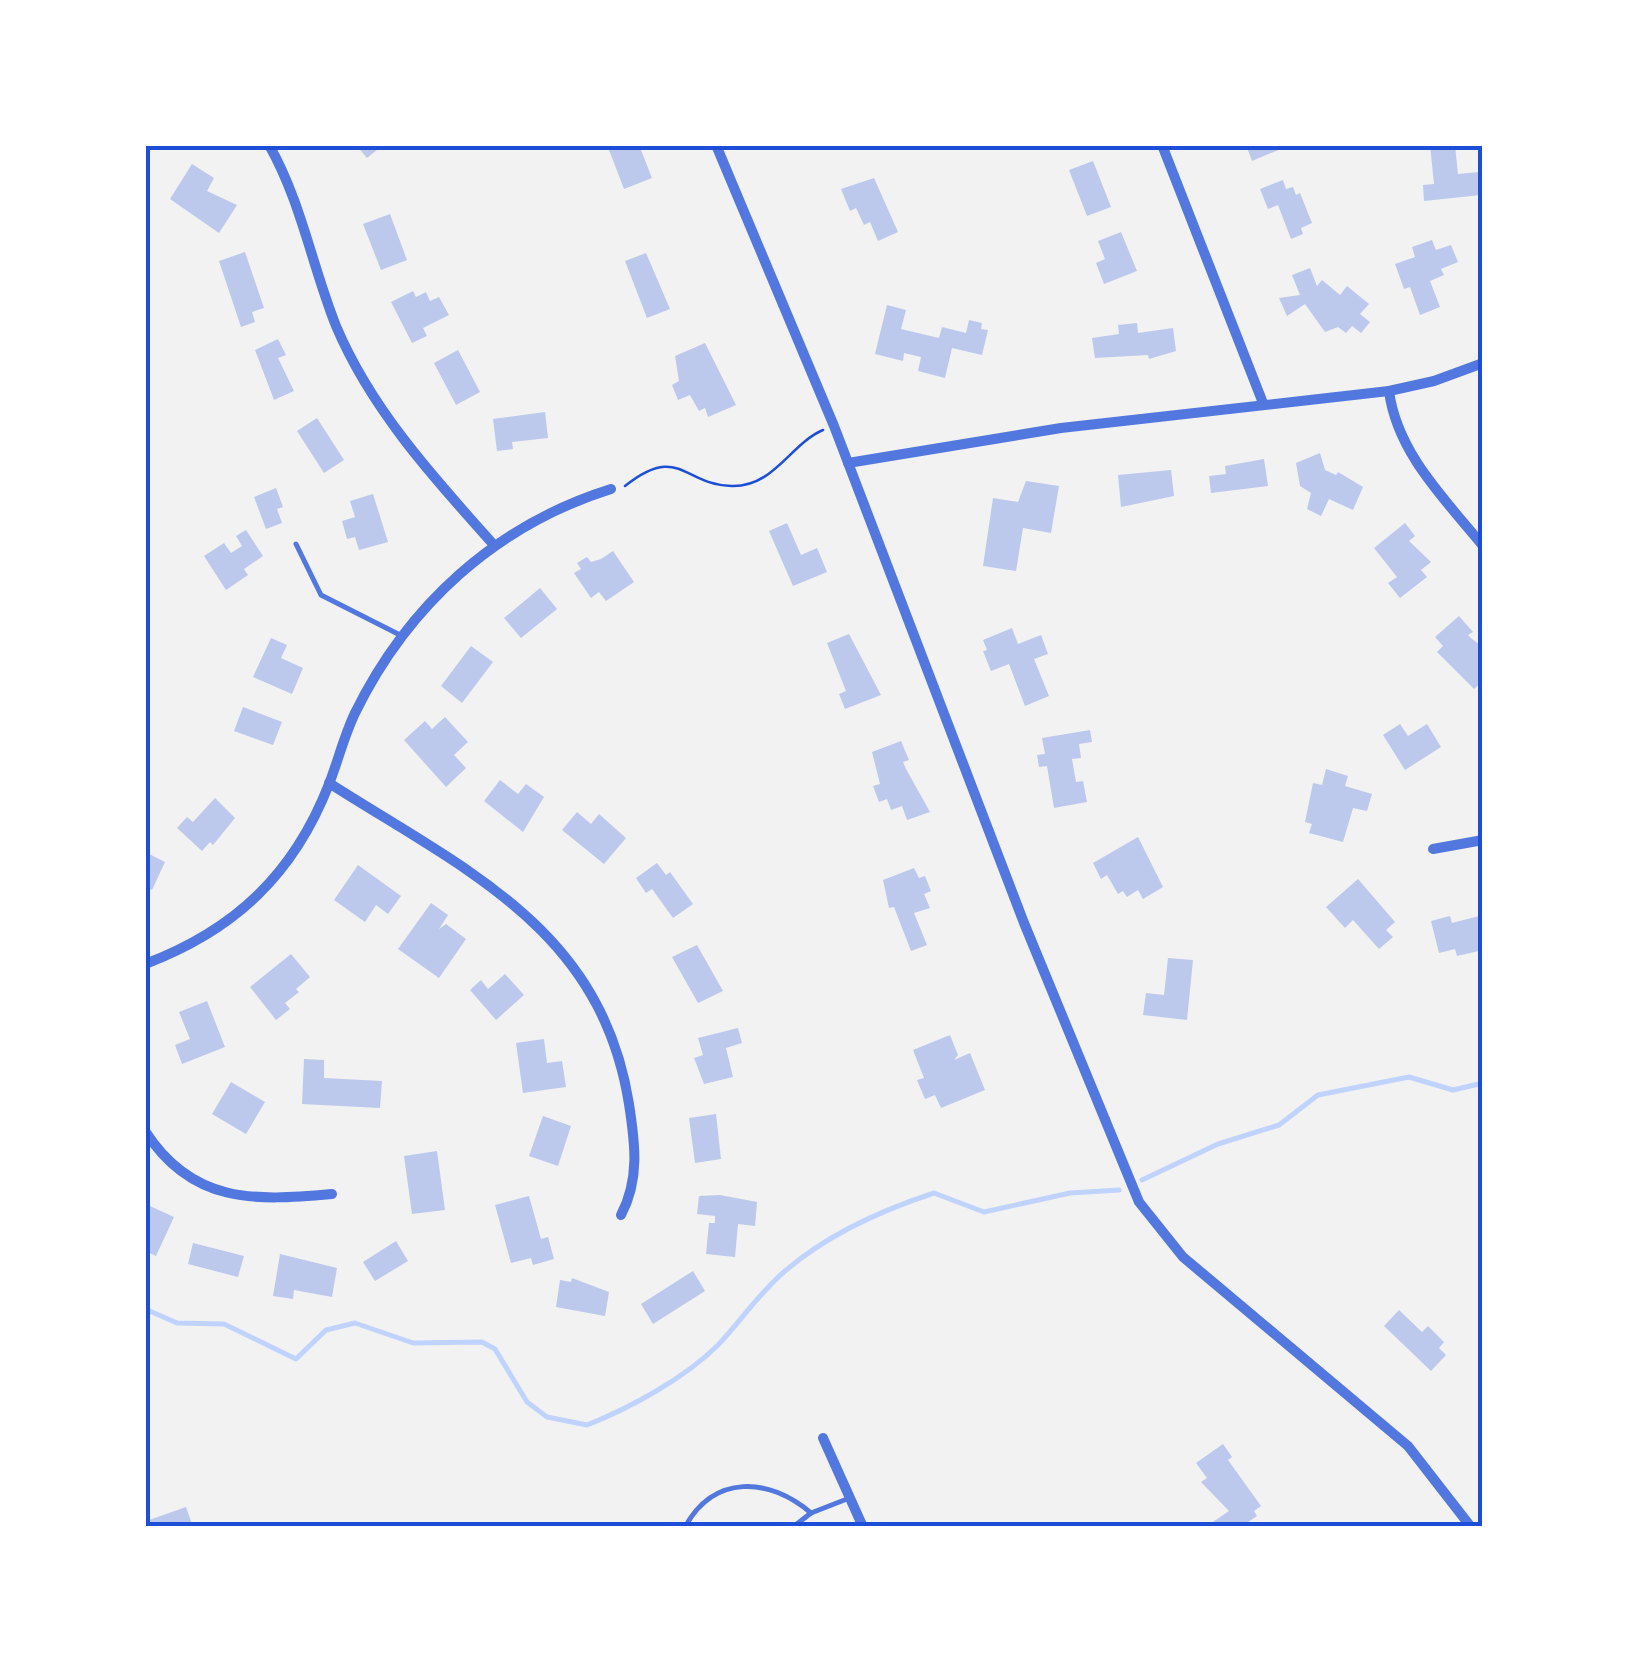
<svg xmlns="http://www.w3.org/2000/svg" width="1628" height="1672" font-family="'Exo 2',sans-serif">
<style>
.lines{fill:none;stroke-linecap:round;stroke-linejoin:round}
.stream{stroke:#bfd3fe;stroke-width:5}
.building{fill:#bdc9ec}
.path{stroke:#1d4ed8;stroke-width:2.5}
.service{stroke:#5277de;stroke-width:5}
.minor{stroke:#5277de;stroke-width:10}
.neatline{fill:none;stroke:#1d4ed8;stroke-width:4}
</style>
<rect width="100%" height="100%" fill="#f2f2f2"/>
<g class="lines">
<g class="stream">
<polyline points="1142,1180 1218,1144 1279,1125 1318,1095 1409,1077 1453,1090 1483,1083"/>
<path d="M145,1309L177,1323L224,1324L296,1359L326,1330L355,1323L413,1343L482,1342L495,1349L527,1402L547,1417L587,1425C630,1408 685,1378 718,1345C741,1321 759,1293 785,1271C827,1235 882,1210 934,1193L984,1212L1070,1193L1119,1190"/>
</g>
</g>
<g class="building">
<polygon points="356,145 383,145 367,158"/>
<polygon points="639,145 652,178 624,189 609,150"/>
<polygon points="1246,145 1290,145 1252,161"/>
<polygon points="1430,145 1455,145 1458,174 1479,172 1481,195 1424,201 1423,185 1434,184"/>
<polygon points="1093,161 1111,207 1087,216 1069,170"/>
<polygon points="192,164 214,178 207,191 237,205 219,233 170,199"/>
<polygon points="874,178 898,232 878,241 870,222 864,225 856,208 850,211 841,189"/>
<polygon points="1283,180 1286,189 1293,187 1296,195 1300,193 1312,223 1301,228 1303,234 1291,239 1278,205 1268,209 1260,189"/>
<polygon points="390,214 407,260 381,270 363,224"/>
<polygon points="1121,232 1137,271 1104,284 1096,263 1105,259 1098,241"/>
<polygon points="1432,240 1436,250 1451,245 1458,262 1441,269 1444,275 1430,281 1440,307 1420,315 1410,287 1404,289 1395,264 1415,257 1412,247"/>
<polygon points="245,252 264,308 252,312 255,322 241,327 219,261"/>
<polygon points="646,253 670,309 647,318 625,261"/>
<polygon points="1310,268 1317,286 1322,280 1340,295 1347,286 1369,304 1360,314 1370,322 1361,333 1352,326 1346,333 1338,327 1325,332 1305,304 1287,316 1279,298 1300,295 1292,275"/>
<polygon points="413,291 416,297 426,292 430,301 439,297 449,315 423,328 427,336 412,343 391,302"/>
<polygon points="887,305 906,310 901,329 939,338 942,327 966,333 969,320 982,323 981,329 988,330 982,355 952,348 945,378 918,371 921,357 904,353 903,361 875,354"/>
<polygon points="1137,323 1138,333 1173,328 1176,351 1149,359 1148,355 1095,358 1092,338 1119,334 1118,325"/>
<polygon points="278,339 286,355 278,358 294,391 274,400 255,350"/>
<polygon points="705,343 736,405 708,417 705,408 699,411 690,395 678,400 672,385 679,381 675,356"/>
<polygon points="458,350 480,392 456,405 434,363"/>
<polygon points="545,412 548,438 512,442 513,449 497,451 493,419"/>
<polygon points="317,418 344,460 324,473 297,431"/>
<polygon points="1320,453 1325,470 1336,475 1338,472 1363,487 1353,510 1329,499 1321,516 1307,509 1311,493 1300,486 1296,463"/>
<polygon points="1264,459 1268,486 1211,493 1209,476 1226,474 1225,466"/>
<polygon points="1171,470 1174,496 1121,507 1118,475"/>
<polygon points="1026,481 1059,486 1051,533 1023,528 1016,571 983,566 993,498 1018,502"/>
<polygon points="276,488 283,507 277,509 282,523 266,529 254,497"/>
<polygon points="373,494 388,542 359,550 355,537 347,539 342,521 355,517 350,501"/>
<polygon points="787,523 801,555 817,548 827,572 793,586 769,531"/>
<polygon points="1405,523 1415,536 1409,541 1431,562 1421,570 1427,577 1400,598 1388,583 1397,577 1374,548"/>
<polygon points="246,530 263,556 244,569 248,575 226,590 204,556 224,543 231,553 242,546 236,536"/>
<polygon points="613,551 634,582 606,601 599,592 591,598 574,573 581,569 577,563 587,557 591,562 601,559"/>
<polygon points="540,588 557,609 521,638 504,618"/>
<polygon points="1459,616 1473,632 1468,635 1472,639 1480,645 1483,643 1483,681 1474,689 1437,652 1443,646 1435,637"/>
<polygon points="1012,628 1018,644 1041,635 1048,654 1034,659 1049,696 1025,706 1009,664 991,671 983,651 987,650 983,640"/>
<polygon points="849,634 881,695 845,709 839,694 846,691 827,643"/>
<polygon points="271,638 287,645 281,658 303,668 292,694 253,677"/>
<polygon points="471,646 493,662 462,703 441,686"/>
<polygon points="243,707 282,722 273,745 234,731"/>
<polygon points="445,717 468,742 454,755 466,768 446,787 404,740 425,721 432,729"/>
<polygon points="1400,724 1408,736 1427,724 1441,747 1405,770 1383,735"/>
<polygon points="1090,730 1092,742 1079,744 1081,758 1072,759 1076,782 1083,781 1087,802 1054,808 1047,766 1039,767 1037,755 1045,754 1042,738"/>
<polygon points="901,741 909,760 903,762 906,769 930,812 907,820 902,806 891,810 887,799 879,802 873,786 880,784 872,752"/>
<polygon points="1326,769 1348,776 1345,786 1372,794 1367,811 1353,808 1343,842 1309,833 1312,824 1305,822 1313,783 1322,785"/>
<polygon points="500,780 518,794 526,784 544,797 523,832 484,801"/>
<polygon points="215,798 235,818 213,845 210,842 202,851 177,828 187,817 193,822"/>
<polygon points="577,812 591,824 599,814 626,838 604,864 562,830"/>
<polygon points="1138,837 1163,887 1143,899 1138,890 1127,897 1123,891 1118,894 1107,875 1101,879 1093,863"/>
<polygon points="145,852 165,862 152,890 145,887"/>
<polygon points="657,863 666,875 670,872 693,904 673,918 652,889 646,893 636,878"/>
<polygon points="358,865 401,896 388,914 376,905 365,922 334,900"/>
<polygon points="914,868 919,878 925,876 931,891 924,894 930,908 914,913 927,945 911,951 894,907 889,908 883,880"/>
<polygon points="1358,879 1395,922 1386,930 1393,937 1379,949 1353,920 1345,928 1326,907"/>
<polygon points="431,903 448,915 439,929 446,924 466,939 439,978 398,949"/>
<polygon points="1483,915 1483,950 1457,956 1455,949 1439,953 1431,921 1450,916 1452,923"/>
<polygon points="697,945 723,991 698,1003 672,957"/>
<polygon points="291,954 310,977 296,989 299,992 285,1003 290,1009 276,1020 250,987"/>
<polygon points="1168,958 1193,960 1187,1020 1143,1015 1146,993 1164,995"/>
<polygon points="505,974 524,995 496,1020 470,990 481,980 488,989"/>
<polygon points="207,1001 225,1047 182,1064 175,1045 190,1039 179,1012"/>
<polygon points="738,1028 742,1043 726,1048 733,1077 704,1084 694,1058 703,1055 698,1038"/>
<polygon points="950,1035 958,1055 954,1060 970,1053 985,1090 941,1108 935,1095 925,1099 917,1080 924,1078 913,1050"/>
<polygon points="544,1039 547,1063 562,1061 566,1087 523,1093 516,1043"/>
<polygon points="304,1059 324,1060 324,1078 382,1081 380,1108 302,1104"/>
<polygon points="231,1082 265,1102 246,1134 212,1114"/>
<polygon points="716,1114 721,1159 695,1163 689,1118"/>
<polygon points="543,1116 571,1126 558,1166 529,1156"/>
<polygon points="437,1151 445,1210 412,1214 404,1156"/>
<polygon points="720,1195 757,1202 755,1226 738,1224 735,1257 706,1254 709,1223 715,1223 715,1216 697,1214 699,1196"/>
<polygon points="529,1196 541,1239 548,1237 554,1259 533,1265 531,1258 511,1263 495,1205"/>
<polygon points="150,1206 174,1217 156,1256 145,1251 145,1217"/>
<polygon points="396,1241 408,1261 375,1281 363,1262"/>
<polygon points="193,1243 244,1256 238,1277 188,1264"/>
<polygon points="280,1254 337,1268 332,1297 294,1290 293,1299 273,1296"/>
<polygon points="693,1271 705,1291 653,1324 641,1304"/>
<polygon points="572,1278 609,1292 605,1316 556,1307 560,1280 571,1282"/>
<polygon points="1399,1310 1422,1332 1428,1326 1444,1342 1439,1348 1446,1355 1431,1371 1384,1326"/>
<polygon points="1223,1444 1232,1457 1228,1460 1261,1506 1254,1511 1257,1516 1241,1527 1210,1524 1229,1511 1201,1482 1207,1478 1196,1463"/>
<polygon points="186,1507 193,1527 151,1527 149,1520"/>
</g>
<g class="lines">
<path class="path" d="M625,486C679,443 683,485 732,486C774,487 790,444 823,430"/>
<g class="service">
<polyline points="296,544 321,595 402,636"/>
<path d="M685,1527C714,1474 769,1477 811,1513"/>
<polyline points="793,1527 811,1513 847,1499"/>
</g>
<g class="minor">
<path d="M269,145C301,201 312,266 336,326C371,409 433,477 493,544"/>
<polyline points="716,145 834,426 1024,923 1139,1202 1183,1257 1408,1446 1471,1527"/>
<polyline points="1162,145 1263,403"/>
<path d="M1389,391C1397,453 1445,499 1483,546"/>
<polyline points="848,463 1061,428 1389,391 1434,381 1483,363"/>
<path d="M329,783C465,870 601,928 629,1104C635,1143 640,1179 621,1215"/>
<polyline points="1433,849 1483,840"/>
<path d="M145,964C235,930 294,874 329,784C338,761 344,736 355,713C408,605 496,525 611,489"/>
<path d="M145,1131C192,1204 254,1201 332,1194"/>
<polyline points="823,1438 863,1527"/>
</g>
</g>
<rect width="1628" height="1672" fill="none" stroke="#ffffff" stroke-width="295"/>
<rect x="148" y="148" width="1332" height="1376" class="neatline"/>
</svg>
